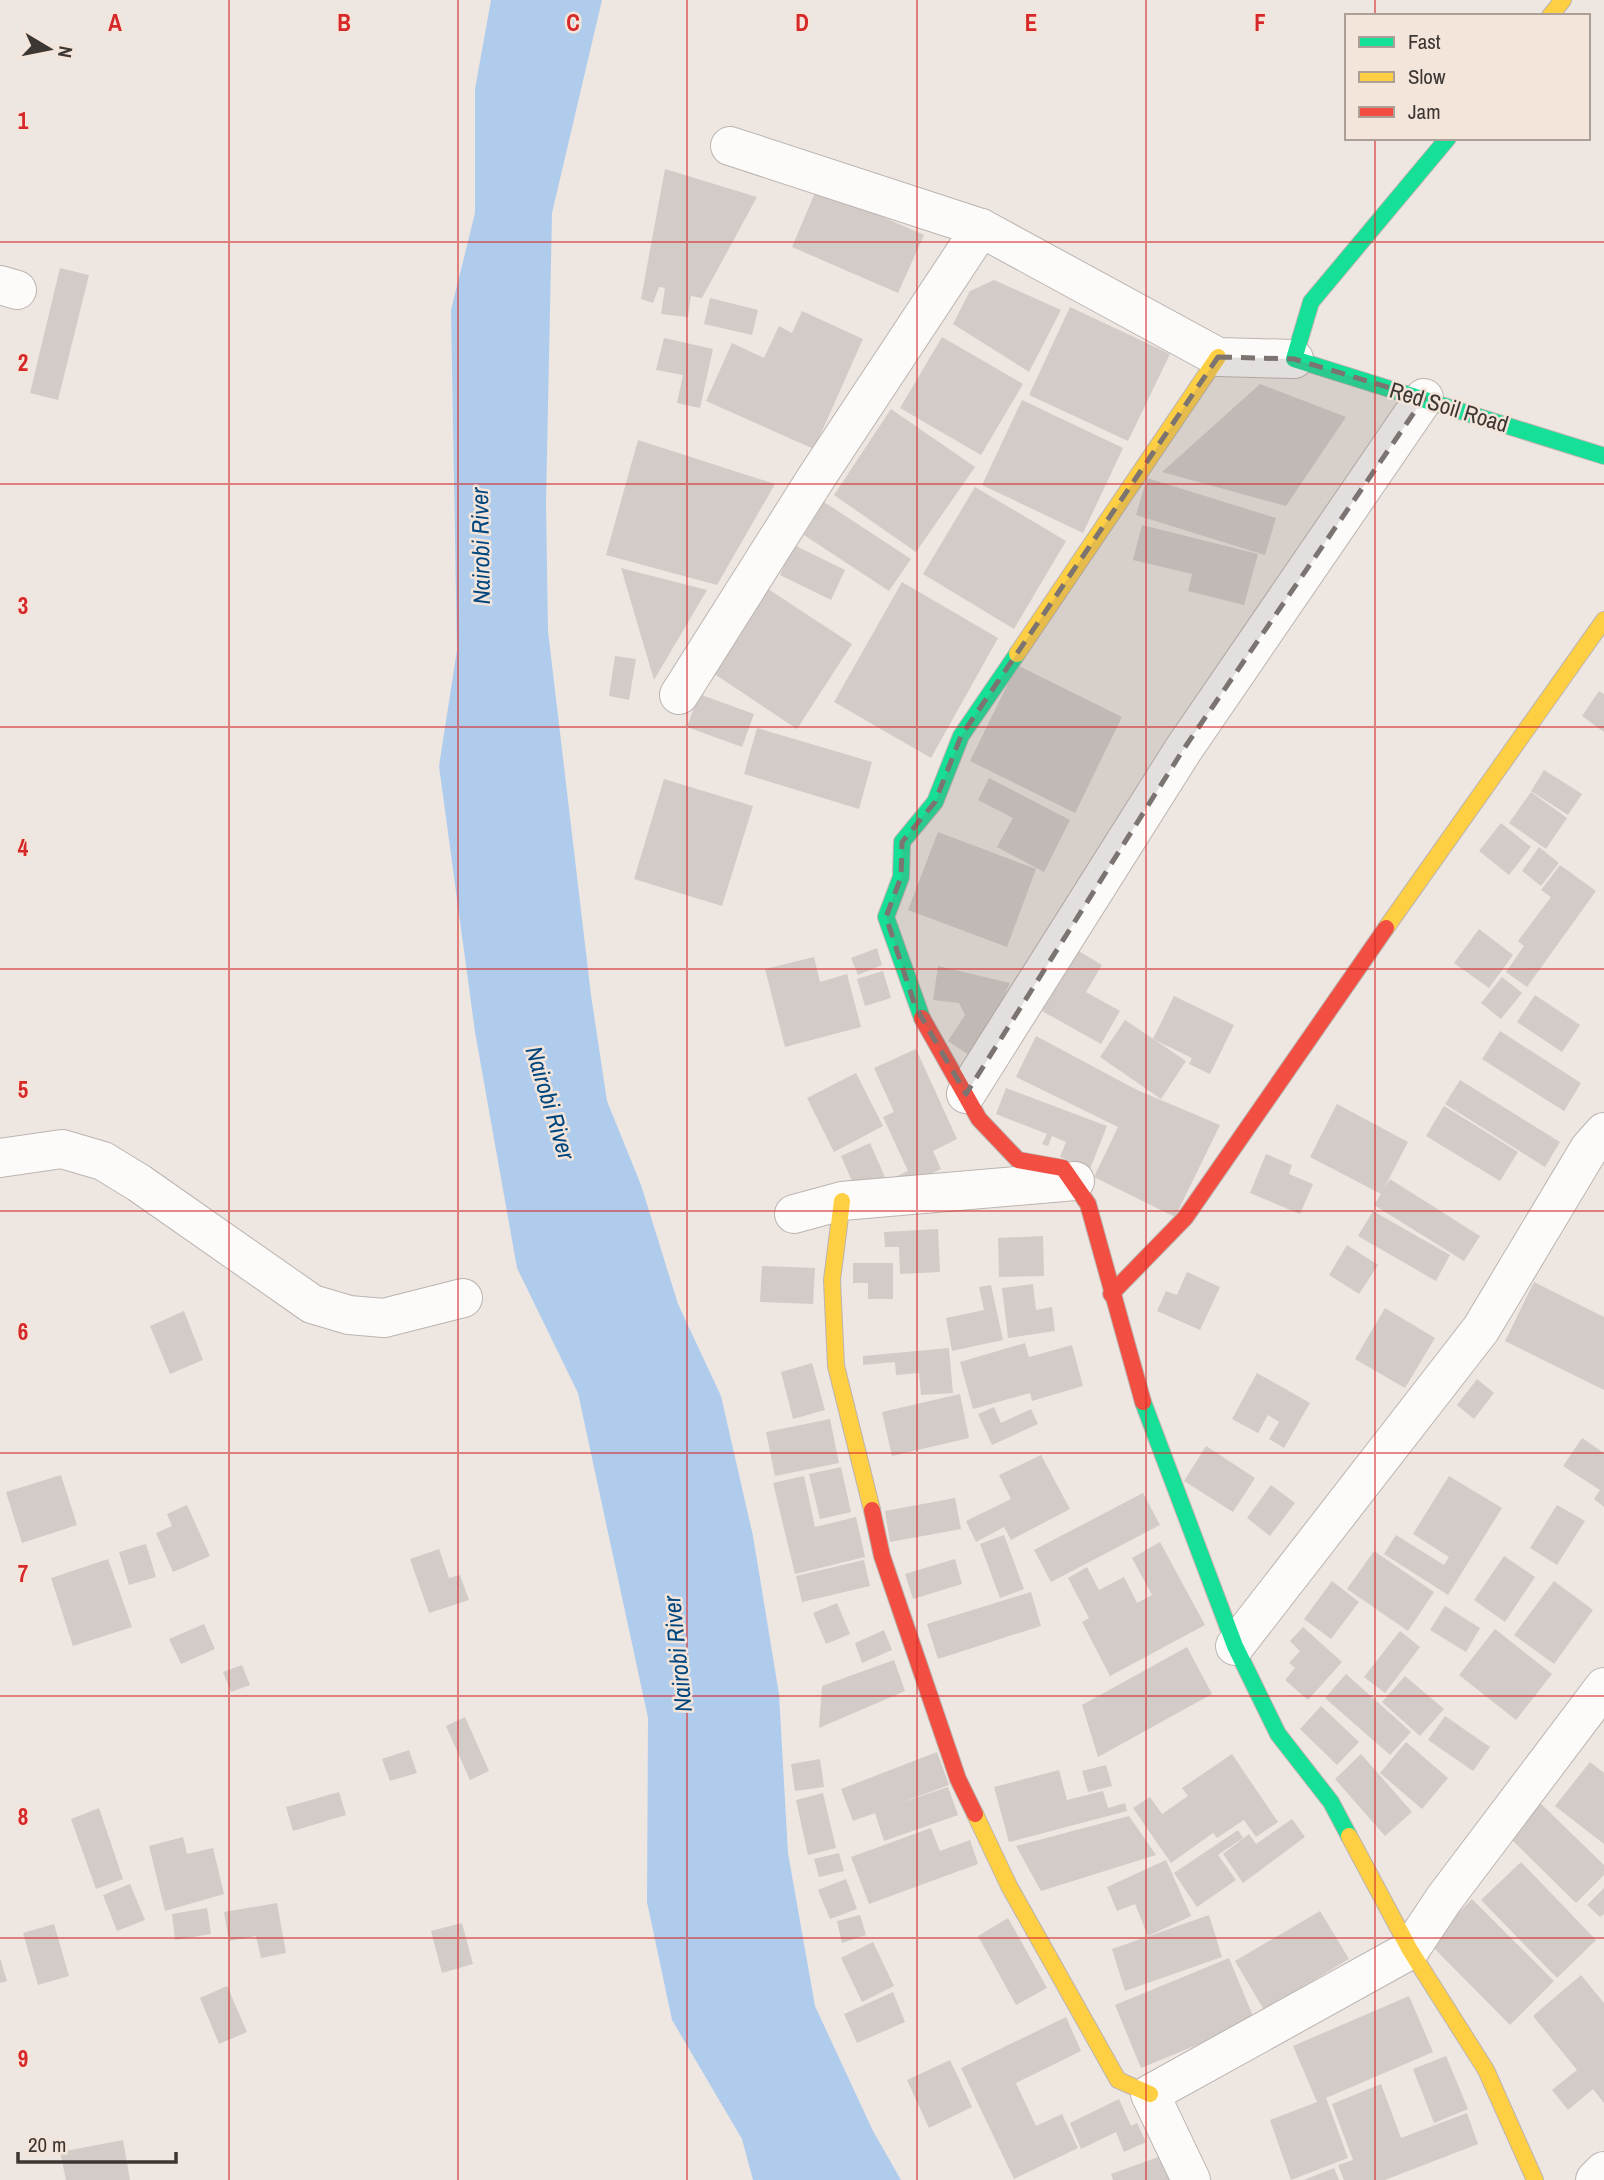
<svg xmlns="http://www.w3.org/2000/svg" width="1604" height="2180" font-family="'Archivo Narrow',sans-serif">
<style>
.water{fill:#b0ccec}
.building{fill:#d2cbc8}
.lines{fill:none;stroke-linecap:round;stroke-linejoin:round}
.street-casing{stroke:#bbb4b0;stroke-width:40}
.fast-casing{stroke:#bbb4b0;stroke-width:18}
.slow-casing{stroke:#bbb4b0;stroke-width:18}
.jam-casing{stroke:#bbb4b0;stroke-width:18}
.street{stroke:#fcfbfa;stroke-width:38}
.fast{stroke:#16e098;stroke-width:16}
.slow{stroke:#ffcf43;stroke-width:16}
.jam{stroke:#f24e42;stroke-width:16}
.marked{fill:#7b7470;fill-opacity:0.2;stroke:#7b7470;stroke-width:5;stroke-dasharray:14 9;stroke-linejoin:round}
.grid{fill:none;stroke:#d62828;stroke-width:2;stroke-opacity:0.55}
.labels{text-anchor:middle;stroke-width:5;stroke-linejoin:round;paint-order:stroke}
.street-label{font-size:23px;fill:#3d3733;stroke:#f4e5db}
.water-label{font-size:24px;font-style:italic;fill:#00467e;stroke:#f4e5db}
.grid-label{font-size:23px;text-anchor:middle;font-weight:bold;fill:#d62828;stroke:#f4e5db;stroke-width:5;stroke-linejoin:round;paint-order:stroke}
</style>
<rect width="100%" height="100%" fill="#eee6e1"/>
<polygon class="water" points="491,0 602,0 552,213 546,503 548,631 591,995 607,1101 641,1185 678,1304 721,1396 753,1536 779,1694 788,1853 815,2006 873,2131 901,2180 753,2180 742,2139 672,2020 647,1902 648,1718 578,1393 517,1268 475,1032 439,766 457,650 451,310 475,213 475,89"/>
<g class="building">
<polygon points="665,169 757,197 702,298 691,296 688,317 661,314 665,288 659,287 653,303 641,299"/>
<polygon points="817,188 924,235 898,293 792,247"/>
<polygon points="60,268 89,275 58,400 30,393"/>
<polygon points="994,280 1061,310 1029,372 953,324 970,291"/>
<polygon points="710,298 758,310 752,335 704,324"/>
<polygon points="1070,307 1170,354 1128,441 1029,395"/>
<polygon points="802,311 863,339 814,449 706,401 732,343 764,358 779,326 792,333"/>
<polygon points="942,337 1023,384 981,455 900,408"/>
<polygon points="664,338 713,349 700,408 677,403 683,375 656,370"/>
<polygon points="1260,384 1346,417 1286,506 1162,472"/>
<polygon points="1022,400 1123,448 1083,533 982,485"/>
<polygon points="891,409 975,467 916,552 834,495"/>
<polygon points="638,440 775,484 717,585 606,555"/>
<polygon points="1147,478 1276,518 1265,555 1136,515"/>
<polygon points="975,487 1066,541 1014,629 923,574"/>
<polygon points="824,502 911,559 889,591 804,535"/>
<polygon points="1142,525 1258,554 1244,605 1188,591 1192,574 1133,560"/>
<polygon points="794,545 845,570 831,600 780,575"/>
<polygon points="621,568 707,590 654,680"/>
<polygon points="902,582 998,638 931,758 834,702"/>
<polygon points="765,587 852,644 797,729 710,671"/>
<polygon points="615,656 636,659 629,700 609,696"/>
<polygon points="1017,665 1122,717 1075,813 970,761"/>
<polygon points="1599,691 1604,694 1604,732 1582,716"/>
<polygon points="699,694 754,714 742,747 687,727"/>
<polygon points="757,728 872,762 859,809 744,774"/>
<polygon points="1544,770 1582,794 1568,815 1531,791"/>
<polygon points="989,778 1070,820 1044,872 997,847 1013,818 978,800"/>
<polygon points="664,779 753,806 722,906 634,879"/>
<polygon points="1531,792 1567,818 1546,849 1509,823"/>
<polygon points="1501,823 1531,847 1509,875 1479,851"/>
<polygon points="938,832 1036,869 1007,947 908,910"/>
<polygon points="1539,847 1559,863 1541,886 1522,871"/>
<polygon points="1560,865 1596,891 1527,987 1506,972 1524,946 1518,941 1551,897 1541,890"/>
<polygon points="1479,929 1513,955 1489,988 1454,963"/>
<polygon points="877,948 882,965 858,975 851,958"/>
<polygon points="1077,950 1102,965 1086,992 1120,1011 1101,1044 1042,1011"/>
<polygon points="814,957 820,982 847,974 861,1027 785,1047 765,969"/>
<polygon points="938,966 1010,983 975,1059 948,1041 965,1015 959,1003 933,1000"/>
<polygon points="883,971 891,998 865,1006 857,979"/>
<polygon points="1502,977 1522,993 1501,1019 1481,1003"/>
<polygon points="1535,995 1580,1025 1562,1052 1517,1022"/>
<polygon points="1174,996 1234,1025 1210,1074 1189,1064 1192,1058 1153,1039"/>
<polygon points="1125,1020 1186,1061 1161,1099 1100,1057"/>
<polygon points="1500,1031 1581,1083 1564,1111 1482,1059"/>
<polygon points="1036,1036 1137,1090 1220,1125 1175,1217 1094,1177 1118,1127 1016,1077"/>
<polygon points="916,1049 957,1139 933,1151 941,1169 900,1189 895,1177 908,1171 883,1117 894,1112 874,1068"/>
<polygon points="856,1073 883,1126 834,1152 807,1098"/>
<polygon points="1460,1080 1560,1142 1545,1167 1445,1104"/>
<polygon points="1006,1088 1107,1126 1090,1169 1060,1157 1066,1142 1052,1136 1048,1146 1042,1144 1047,1134 996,1114"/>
<polygon points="1337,1104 1408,1142 1383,1190 1390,1179 1480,1236 1464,1261 1374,1205 1381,1194 1310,1157"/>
<polygon points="1444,1106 1518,1152 1500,1181 1426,1136"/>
<polygon points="870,1143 888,1184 859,1197 841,1156"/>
<polygon points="1266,1154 1292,1165 1289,1174 1313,1184 1300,1214 1250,1193"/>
<polygon points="1373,1211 1450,1255 1436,1281 1358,1236"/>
<polygon points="938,1229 940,1272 900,1274 899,1247 885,1247 884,1232"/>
<polygon points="1043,1236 1044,1276 999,1277 998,1238"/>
<polygon points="1347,1245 1378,1265 1359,1294 1329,1275"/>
<polygon points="853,1263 893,1263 893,1299 868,1299 868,1283 853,1283"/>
<polygon points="762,1266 815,1268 813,1304 760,1302"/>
<polygon points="1187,1272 1220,1287 1200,1330 1157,1311 1166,1291 1177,1295"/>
<polygon points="1534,1282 1604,1317 1604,1390 1505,1341"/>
<polygon points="1033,1284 1036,1310 1052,1307 1055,1331 1008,1338 1002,1288"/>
<polygon points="991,1285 1003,1340 952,1351 946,1318 984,1310 979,1287"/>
<polygon points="1385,1308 1435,1338 1405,1388 1355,1359"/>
<polygon points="184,1311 203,1360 170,1374 150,1326"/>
<polygon points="1025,1343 1029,1357 1072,1345 1083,1386 1032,1401 1030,1393 973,1409 960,1362"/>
<polygon points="949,1348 953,1393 921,1395 919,1373 896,1375 895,1362 863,1365 863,1356"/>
<polygon points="812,1363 825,1410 793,1419 781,1372"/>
<polygon points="1257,1373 1310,1403 1284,1448 1269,1439 1279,1422 1268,1415 1258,1433 1232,1419"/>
<polygon points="1477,1379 1494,1393 1474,1419 1457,1405"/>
<polygon points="960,1394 969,1438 892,1456 882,1412"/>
<polygon points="994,1407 1001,1423 1031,1409 1038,1424 992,1445 978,1414"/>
<polygon points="830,1419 839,1463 775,1476 766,1432"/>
<polygon points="1582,1438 1604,1453 1604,1507 1594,1499 1600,1490 1563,1466"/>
<polygon points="1206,1446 1255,1478 1233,1512 1184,1481"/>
<polygon points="1041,1455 1070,1509 1011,1540 1004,1527 976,1542 966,1521 1011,1499 999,1475"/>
<polygon points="841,1467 851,1512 820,1519 809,1474"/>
<polygon points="61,1475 77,1525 22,1543 6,1492"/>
<polygon points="804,1476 815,1527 856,1517 865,1557 795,1574 773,1483"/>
<polygon points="1449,1476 1502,1508 1448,1595 1384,1554 1396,1535 1444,1565 1449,1557 1413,1534"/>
<polygon points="1271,1485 1295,1503 1270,1536 1247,1518"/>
<polygon points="1143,1493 1160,1525 1051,1582 1034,1550"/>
<polygon points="955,1498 961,1529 890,1542 885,1511"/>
<polygon points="187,1505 210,1556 173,1572 156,1533 172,1526 167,1514"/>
<polygon points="1557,1505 1585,1521 1557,1565 1530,1548"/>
<polygon points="1004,1535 1024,1589 1000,1598 980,1544"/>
<polygon points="1160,1542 1205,1625 1110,1676 1082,1622 1089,1618 1068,1578 1087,1567 1099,1590 1124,1577 1137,1603 1152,1595 1132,1558"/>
<polygon points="146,1544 156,1577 129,1585 119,1552"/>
<polygon points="439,1549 449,1578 460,1575 469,1600 429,1613 410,1559"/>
<polygon points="1374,1551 1434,1592 1408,1631 1347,1589"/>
<polygon points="1504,1556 1535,1577 1505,1622 1474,1600"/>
<polygon points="108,1559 132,1627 73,1646 51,1578"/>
<polygon points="955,1559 962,1584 913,1599 905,1574"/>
<polygon points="864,1560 870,1586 802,1602 796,1576"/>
<polygon points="1332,1581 1359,1602 1331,1639 1304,1619"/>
<polygon points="1554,1581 1593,1610 1554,1664 1514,1635"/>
<polygon points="1031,1592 1041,1626 938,1659 927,1624"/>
<polygon points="837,1603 850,1634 826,1644 813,1613"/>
<polygon points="1445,1606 1480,1628 1466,1652 1430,1630"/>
<polygon points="204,1624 215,1649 181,1664 169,1639"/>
<polygon points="1303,1627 1342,1662 1308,1700 1285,1680 1295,1668 1289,1663 1300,1651 1290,1641"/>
<polygon points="1495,1629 1552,1674 1516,1720 1459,1675"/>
<polygon points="884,1630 892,1650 862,1663 855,1643"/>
<polygon points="1400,1631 1420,1647 1385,1693 1364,1677"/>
<polygon points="1187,1647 1212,1694 1098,1757 1082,1705"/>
<polygon points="894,1660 905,1691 819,1728 822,1686"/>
<polygon points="242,1665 250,1685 231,1692 223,1672"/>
<polygon points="1346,1674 1411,1732 1390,1755 1325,1698"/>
<polygon points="1405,1676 1444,1709 1420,1736 1382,1702"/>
<polygon points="1321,1706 1359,1742 1337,1765 1300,1729"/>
<polygon points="1445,1716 1490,1747 1473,1771 1428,1740"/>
<polygon points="465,1717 489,1771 470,1780 446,1726"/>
<polygon points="1406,1742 1448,1778 1422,1809 1380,1773"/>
<polygon points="409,1750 417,1773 390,1781 382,1759"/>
<polygon points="937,1752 949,1785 898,1804 948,1787 958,1815 884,1841 875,1813 853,1821 841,1789"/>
<polygon points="1232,1754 1278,1822 1256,1837 1244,1820 1217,1838 1213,1833 1171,1863 1133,1808 1150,1797 1162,1814 1188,1796 1182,1788"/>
<polygon points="1361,1754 1412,1812 1385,1836 1335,1779"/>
<polygon points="820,1759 824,1787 795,1791 791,1764"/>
<polygon points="1590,1762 1604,1773 1604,1844 1555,1806"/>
<polygon points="1106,1765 1112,1786 1088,1792 1082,1771"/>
<polygon points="1059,1770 1067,1800 1103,1791 1108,1808 1125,1803 1127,1811 1009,1842 994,1787"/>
<polygon points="339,1792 346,1815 293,1831 286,1807"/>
<polygon points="823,1793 836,1848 808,1855 796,1800"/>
<polygon points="1536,1799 1604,1865 1604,1875 1576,1903 1504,1832"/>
<polygon points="99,1808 123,1879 96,1889 71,1819"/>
<polygon points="1129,1816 1156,1855 1041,1891 1016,1846"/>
<polygon points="1292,1819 1305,1837 1243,1883 1223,1854 1249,1834 1256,1844"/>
<polygon points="931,1828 940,1851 970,1840 978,1864 869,1904 851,1857"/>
<polygon points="1238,1830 1243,1838 1218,1855 1236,1880 1197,1907 1174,1873"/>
<polygon points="183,1837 187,1854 213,1848 224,1894 165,1911 149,1846"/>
<polygon points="839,1853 844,1871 819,1877 814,1859"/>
<polygon points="1166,1860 1191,1916 1148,1936 1135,1904 1117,1911 1107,1887"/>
<polygon points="1521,1862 1596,1940 1557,1978 1481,1900"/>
<polygon points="846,1879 857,1909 830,1919 818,1890"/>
<polygon points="130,1884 145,1920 117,1931 103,1895"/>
<polygon points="1604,1888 1604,1914 1600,1917 1587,1905"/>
<polygon points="1472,1899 1554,1981 1510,2025 1429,1943"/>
<polygon points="277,1903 286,1953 261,1958 256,1936 229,1941 224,1912"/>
<polygon points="207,1908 211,1934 175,1940 172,1914"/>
<polygon points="1320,1911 1349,1959 1264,2010 1235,1961"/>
<polygon points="860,1915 866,1935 842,1943 837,1921"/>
<polygon points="1209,1915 1222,1957 1125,1991 1112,1949"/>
<polygon points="1008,1918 1047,1988 1016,2005 978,1936"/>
<polygon points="462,1923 473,1964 442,1973 431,1931"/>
<polygon points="54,1924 69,1976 38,1985 23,1933"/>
<polygon points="873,1942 894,1986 862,2002 841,1958"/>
<polygon points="0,1958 7,1981 0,1983"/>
<polygon points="1229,1958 1255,2021 1141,2068 1115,2005"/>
<polygon points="1581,1975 1604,2003 1604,2103 1593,2089 1568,2110 1552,2090 1577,2070 1533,2016"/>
<polygon points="227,1986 247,2032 219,2044 200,1998"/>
<polygon points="893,1992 905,2022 857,2043 844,2014"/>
<polygon points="1409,1996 1433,2052 1326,2098 1348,2158 1291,2180 1270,2120 1317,2102 1293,2046"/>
<polygon points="1066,2017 1081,2051 1016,2083 1036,2126 1062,2114 1078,2148 1014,2179 961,2068"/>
<polygon points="1446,2056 1468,2109 1434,2123 1413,2069"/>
<polygon points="950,2060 972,2107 929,2128 907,2080"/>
<polygon points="1381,2084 1401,2138 1467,2113 1478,2144 1385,2180 1344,2180 1338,2165 1353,2160 1332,2104"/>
<polygon points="1119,2099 1131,2126 1137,2123 1146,2142 1124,2152 1116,2132 1081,2149 1070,2123"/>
<polygon points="123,2140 130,2180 66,2180 60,2152"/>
<polygon points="1164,2155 1174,2180 1113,2180 1111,2174"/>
<polygon points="1334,2168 1339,2180 1304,2180"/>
</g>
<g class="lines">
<defs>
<g id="street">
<polyline points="730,146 981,228 1218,357 1294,359"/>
<polyline points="0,285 17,290"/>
<polyline points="679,695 816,478 981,228"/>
<polyline points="966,1094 1183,750 1424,398"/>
<polyline points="0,1158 62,1149 103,1161 139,1183 312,1304 349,1315 384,1318 463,1298"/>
<polyline points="794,1214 842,1201 1075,1181"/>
<polyline points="1235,1646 1481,1329 1589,1149 1604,1132"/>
<polyline points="1191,2180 1150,2094 1410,1950 1444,1899 1604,1687"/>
<polyline points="1595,2180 1604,2171"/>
</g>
<g id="fast">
<polyline points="1448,138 1311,302 1294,359 1604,456"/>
<polyline points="922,1018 886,917 901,877 902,842 935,802 961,736 1017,654"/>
<polyline points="1143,1402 1235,1646 1278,1734 1331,1802 1349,1836"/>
</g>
<g id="slow">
<polyline points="1550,16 1563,0"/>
<polyline points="1017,654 1218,357"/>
<polyline points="1386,928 1604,620"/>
<polyline points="842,1201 832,1280 836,1366 872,1510"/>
<polyline points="975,1814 1009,1886 1118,2080 1150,2094"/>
<polyline points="1349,1836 1410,1950 1486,2070 1535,2180"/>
</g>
<g id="jam">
<polyline points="922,1018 979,1119 1018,1160 1063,1168 1088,1204 1143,1402"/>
<polyline points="1111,1294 1185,1218 1386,928"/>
<polyline points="872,1510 882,1556 958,1779 975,1814"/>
</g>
</defs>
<use href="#street" class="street-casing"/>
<use href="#fast" class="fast-casing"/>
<use href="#slow" class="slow-casing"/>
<use href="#jam" class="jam-casing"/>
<use href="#street" class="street"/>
<use href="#fast" class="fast"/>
<use href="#slow" class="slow"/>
<use href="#jam" class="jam"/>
</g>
<path class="marked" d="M1218,357L1294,359L1424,398L1183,750L966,1094L915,1006L886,917L901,877L902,842L935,802L961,736Z"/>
<path class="grid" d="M229,0V2180M458,0V2180M687,0V2180M917,0V2180M1146,0V2180M1375,0V16M1375,138V2180M0,242H1604M0,484H1604M0,727H1604M0,969H1604M0,1211H1604M0,1453H1604M0,1696H1604M0,1938H1604"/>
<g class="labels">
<g class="street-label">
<text transform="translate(1449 407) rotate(17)" y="8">Red Soil Road</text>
</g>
<g class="water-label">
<text transform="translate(481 546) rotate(-91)" y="8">Nairobi River</text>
<text transform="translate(550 1103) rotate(73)" y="8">Nairobi River</text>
<text transform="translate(678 1654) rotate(-96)" y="8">Nairobi River</text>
</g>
</g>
<g class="grid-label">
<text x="115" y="31">A</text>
<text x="344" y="31">B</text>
<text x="573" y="31">C</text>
<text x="802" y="31">D</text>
<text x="1031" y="31">E</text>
<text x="1260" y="31">F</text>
<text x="23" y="129">1</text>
<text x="23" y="371">2</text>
<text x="23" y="614">3</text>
<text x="23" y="856">4</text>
<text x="23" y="1098">5</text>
<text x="23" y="1340">6</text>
<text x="23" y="1582">7</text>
<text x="23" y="1825">8</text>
<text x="23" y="2067">9</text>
</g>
<rect x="1345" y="14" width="245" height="126" fill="#f4e5db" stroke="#ab9f98" stroke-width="2"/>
<rect x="1359" y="37" width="35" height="10" fill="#16e098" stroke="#ab9f98" stroke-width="2"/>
<text x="1408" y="49" font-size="21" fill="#3d3733">Fast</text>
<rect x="1359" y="72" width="35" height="10" fill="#ffcf43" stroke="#ab9f98" stroke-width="2"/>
<text x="1408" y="84" font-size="21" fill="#3d3733">Slow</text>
<rect x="1359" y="107" width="35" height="10" fill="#f24e42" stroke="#ab9f98" stroke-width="2"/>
<text x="1408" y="119" font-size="21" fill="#3d3733">Jam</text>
<g transform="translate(49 49) rotate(100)" stroke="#f4e5db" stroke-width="5" paint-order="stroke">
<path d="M0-5L12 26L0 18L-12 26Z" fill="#3d3733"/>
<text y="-10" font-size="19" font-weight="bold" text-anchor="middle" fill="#3d3733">N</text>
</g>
<path d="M18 2152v10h158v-10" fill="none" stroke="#3d3733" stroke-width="3.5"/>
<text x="28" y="2152" font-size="21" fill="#3d3733" stroke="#f4e5db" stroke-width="5" paint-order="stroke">20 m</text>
</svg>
